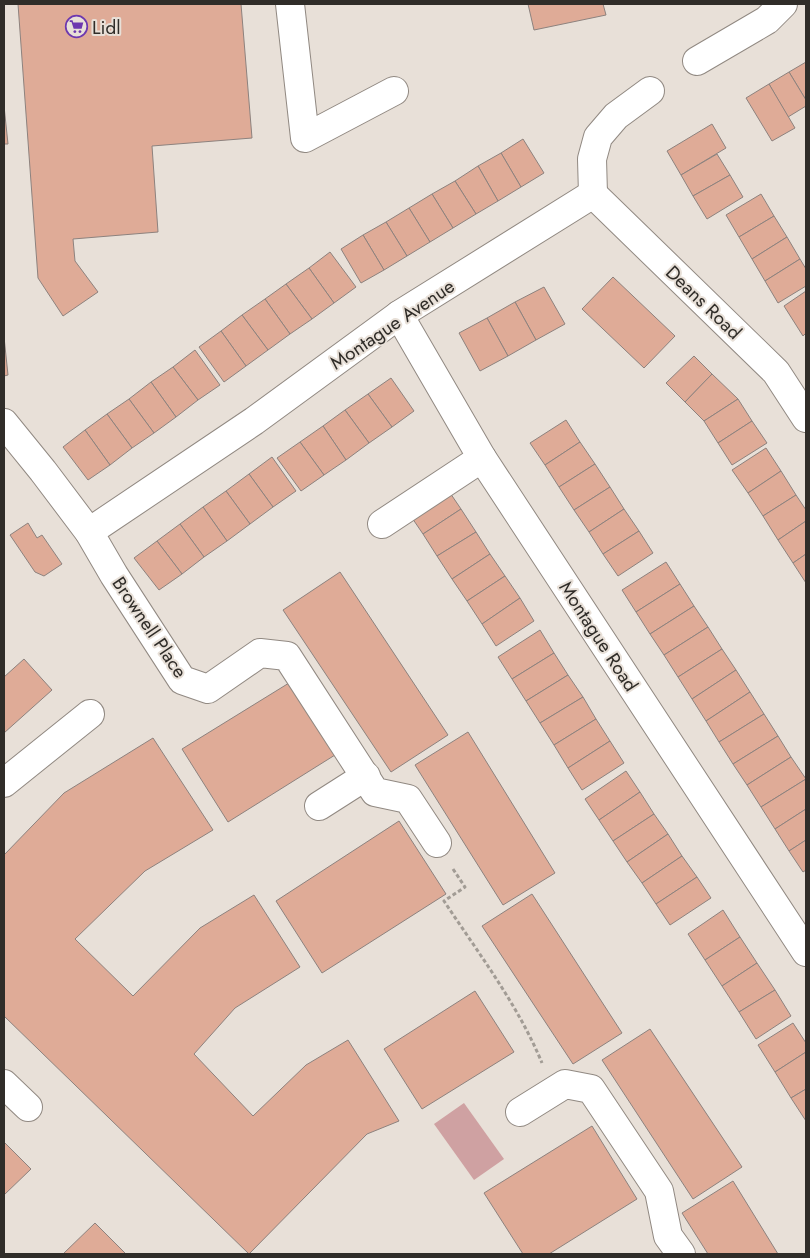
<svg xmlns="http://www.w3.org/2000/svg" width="810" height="1258" font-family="Jost,sans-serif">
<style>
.green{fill:#cfa1a2}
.building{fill:#dfab97;stroke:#8d827e}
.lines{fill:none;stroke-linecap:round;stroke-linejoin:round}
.minor-casing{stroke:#918982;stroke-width:30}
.path{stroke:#a29c95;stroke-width:3;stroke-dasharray:4 2.5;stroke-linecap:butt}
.minor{stroke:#fff;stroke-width:28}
.labels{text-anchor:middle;stroke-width:4;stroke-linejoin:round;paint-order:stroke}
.poi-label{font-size:19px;fill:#302d29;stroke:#e8e0d8;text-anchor:start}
.street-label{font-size:19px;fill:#302d29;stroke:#e8e0d8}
</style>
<rect width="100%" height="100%" fill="#e8e0d8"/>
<polygon class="green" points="464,1103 504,1159 474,1180 434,1124"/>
<g class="building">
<polygon points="18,4 241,4 252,138 152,146 158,232 73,239 75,261 98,292 63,316 38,278"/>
<polygon points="528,4 603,4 606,15 534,30"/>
<polygon points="806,62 806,100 789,72"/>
<polygon points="789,72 806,100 806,106 788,117 769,84"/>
<polygon points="769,84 795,128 772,141 746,98"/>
<polygon points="4,106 8,144 4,144"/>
<polygon points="712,124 726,148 681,175 667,151"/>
<polygon points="523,139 544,173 521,187 501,153"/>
<polygon points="501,153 521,187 498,201 478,166"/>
<polygon points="717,154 730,175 693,196 681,175"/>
<polygon points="478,166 498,201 476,214 455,181"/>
<polygon points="730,175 743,197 707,219 693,196"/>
<polygon points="455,181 476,214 453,228 432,194"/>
<polygon points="432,194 453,228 430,242 409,208"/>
<polygon points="761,194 774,216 739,237 726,215"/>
<polygon points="409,208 430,242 407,256 386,222"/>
<polygon points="774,216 787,237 752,259 739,237"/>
<polygon points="386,222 407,256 384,270 363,235"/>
<polygon points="363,235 384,270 361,283 341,249"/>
<polygon points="787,237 800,259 765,281 752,259"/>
<polygon points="330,252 356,287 334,303 309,268"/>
<polygon points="800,259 806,269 806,286 778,303 765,281"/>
<polygon points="309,268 334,303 312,319 286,284"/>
<polygon points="613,277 675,336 644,368 582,309"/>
<polygon points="286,284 312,319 290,334 265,299"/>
<polygon points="544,287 565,324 536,340 515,302"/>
<polygon points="806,291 806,333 803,336 784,306"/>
<polygon points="265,299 290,334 268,350 242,315"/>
<polygon points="515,302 536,340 508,356 487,318"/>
<polygon points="242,315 268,350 246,366 221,331"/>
<polygon points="487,318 508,356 480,371 459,333"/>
<polygon points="221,331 246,366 224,382 199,347"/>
<polygon points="4,337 8,375 4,376"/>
<polygon points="195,350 220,385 198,400 173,367"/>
<polygon points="694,356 712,374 685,402 666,383"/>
<polygon points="173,367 198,400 176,417 151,382"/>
<polygon points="712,374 738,399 704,421 685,402"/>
<polygon points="391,378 414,411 392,427 368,394"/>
<polygon points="151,382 176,417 154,433 129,399"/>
<polygon points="368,394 392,427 369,443 345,410"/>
<polygon points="129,399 154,433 132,448 107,414"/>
<polygon points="738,399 752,421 718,443 704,421"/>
<polygon points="345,410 369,443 346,460 323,426"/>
<polygon points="107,414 132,448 110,465 85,430"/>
<polygon points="566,420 580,442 545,465 530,443"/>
<polygon points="752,421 767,443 732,465 718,443"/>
<polygon points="323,426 346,460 324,475 300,442"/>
<polygon points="85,430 110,465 88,480 63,447"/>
<polygon points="300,442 324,475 301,491 277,458"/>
<polygon points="580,442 595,464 559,487 545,465"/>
<polygon points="766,448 781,471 748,493 732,470"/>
<polygon points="272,457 296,491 273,507 249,474"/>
<polygon points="595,464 610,487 574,510 559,487"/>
<polygon points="781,471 796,495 763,516 748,493"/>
<polygon points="249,474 273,507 250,524 226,491"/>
<polygon points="446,487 461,509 423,534 408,512"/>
<polygon points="610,487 624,509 589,532 574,510"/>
<polygon points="226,491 250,524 227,541 203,507"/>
<polygon points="796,495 806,510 806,521 778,540 763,516"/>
<polygon points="203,507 227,541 204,557 180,524"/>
<polygon points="461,509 476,532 437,556 423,534"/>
<polygon points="624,509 639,531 603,554 589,532"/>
<polygon points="806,521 806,554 793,563 778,540"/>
<polygon points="28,523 37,538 42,535 62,564 44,576 35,572 10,535"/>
<polygon points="180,524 204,557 182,574 157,541"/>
<polygon points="639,531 653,553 618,576 603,554"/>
<polygon points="476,532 490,554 452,579 437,556"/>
<polygon points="157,541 182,574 159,590 134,558"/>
<polygon points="490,554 505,576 467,601 452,579"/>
<polygon points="806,554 806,583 793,563"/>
<polygon points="666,562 680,584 636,612 622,590"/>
<polygon points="340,572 448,735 391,772 283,610"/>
<polygon points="505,576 520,598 482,624 467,601"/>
<polygon points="680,584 694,606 650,634 636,612"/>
<polygon points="520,598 534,621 496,646 482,624"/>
<polygon points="694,606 708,627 664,655 650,634"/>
<polygon points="708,627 722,649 678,677 664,655"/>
<polygon points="540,630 554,653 512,679 498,657"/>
<polygon points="722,649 736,670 692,699 678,677"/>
<polygon points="554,653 568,675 526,701 512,679"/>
<polygon points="24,659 52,690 4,733 4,677"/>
<polygon points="736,670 750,692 706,721 692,699"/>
<polygon points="568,675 583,697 540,723 526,701"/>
<polygon points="289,683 335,755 228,822 182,749"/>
<polygon points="750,692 764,714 719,742 706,721"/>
<polygon points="583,697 596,719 554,745 540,723"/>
<polygon points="764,714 778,736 733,764 719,742"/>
<polygon points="596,719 610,741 568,768 554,745"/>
<polygon points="468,732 555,873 503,905 415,765"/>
<polygon points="778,736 791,757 747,785 733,764"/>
<polygon points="153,738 213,830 145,871 75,939 133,996 200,928 254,895 300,967 235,1008 194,1054 253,1116 306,1065 348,1040 399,1121 367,1134 249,1254 4,1016 4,855 64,793"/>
<polygon points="610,741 624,763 582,790 568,768"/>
<polygon points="791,757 806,779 761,807 747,785"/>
<polygon points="626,771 640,792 599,820 585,799"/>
<polygon points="806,779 806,809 775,829 761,807"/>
<polygon points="640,792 654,814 613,841 599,820"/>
<polygon points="806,809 806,840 789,851 775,829"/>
<polygon points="654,814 668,834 627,862 613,841"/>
<polygon points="399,821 446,894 322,973 276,901"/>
<polygon points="668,834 682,856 642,883 627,862"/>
<polygon points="806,840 806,870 803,872 789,851"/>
<polygon points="682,856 697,877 656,904 642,883"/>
<polygon points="697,877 711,898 670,925 656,904"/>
<polygon points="532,894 622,1033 573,1064 482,926"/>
<polygon points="723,910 740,937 705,960 688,934"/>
<polygon points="740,937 757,963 722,986 705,960"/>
<polygon points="757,963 775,990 739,1012 722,986"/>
<polygon points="775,990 791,1016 756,1039 739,1012"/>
<polygon points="475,991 514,1052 422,1109 384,1049"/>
<polygon points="793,1023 806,1043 806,1052 775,1072 758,1045"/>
<polygon points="650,1029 742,1167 693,1199 602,1060"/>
<polygon points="806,1052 806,1089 791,1098 775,1072"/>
<polygon points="806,1089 806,1121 791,1098"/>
<polygon points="592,1126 637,1199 549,1254 523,1254 484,1193"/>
<polygon points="4,1142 31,1169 4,1195"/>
<polygon points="733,1181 778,1254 708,1254 682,1213"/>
<polygon points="95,1223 126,1254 63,1254"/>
</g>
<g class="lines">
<defs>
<g id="minor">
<polyline points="290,4 305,138 394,91"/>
<polyline points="697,61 767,20 783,4"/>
<polyline points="593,194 776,372 806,418"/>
<polyline points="593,194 592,159 598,137 616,116 650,91"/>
<polyline points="399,315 482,458 806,952"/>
<polyline points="4,423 43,471 89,532 114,575 182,680 208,689 260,653 287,656 375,792 408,799 437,843"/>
<polyline points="382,524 482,458"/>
<polyline points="89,532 254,421 399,315 593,194"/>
<polyline points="4,783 90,714"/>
<polyline points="319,806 366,776"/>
<polyline points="4,1084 28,1107"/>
<polyline points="520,1112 565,1084 591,1089 659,1191 668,1236 681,1254"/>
</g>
</defs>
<use href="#minor" class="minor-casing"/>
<path class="path" d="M453,869L465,887L444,901C479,954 518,1005 542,1063"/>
<use href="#minor" class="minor"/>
</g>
<defs>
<symbol id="supermarket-ring" viewBox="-11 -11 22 22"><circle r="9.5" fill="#e8e0d8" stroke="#6d38af" stroke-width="1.5"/><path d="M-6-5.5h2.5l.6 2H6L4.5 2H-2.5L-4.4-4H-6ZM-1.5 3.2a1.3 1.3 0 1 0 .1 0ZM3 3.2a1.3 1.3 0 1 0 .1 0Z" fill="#6d38af"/></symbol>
</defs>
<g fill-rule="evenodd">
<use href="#supermarket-ring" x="64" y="14" width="25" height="25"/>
</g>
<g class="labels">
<g class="poi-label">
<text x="92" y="34">Lidl</text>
</g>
<g class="street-label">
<text transform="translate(704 302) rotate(44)" y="7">Deans Road</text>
<text transform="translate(392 324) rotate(-34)" y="7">Montague Avenue</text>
<text transform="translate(150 627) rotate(56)" y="7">Brownell Place</text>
<text transform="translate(599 636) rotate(57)" y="7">Montague Road</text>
</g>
</g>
<rect width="810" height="1258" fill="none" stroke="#302d29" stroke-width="10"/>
</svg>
